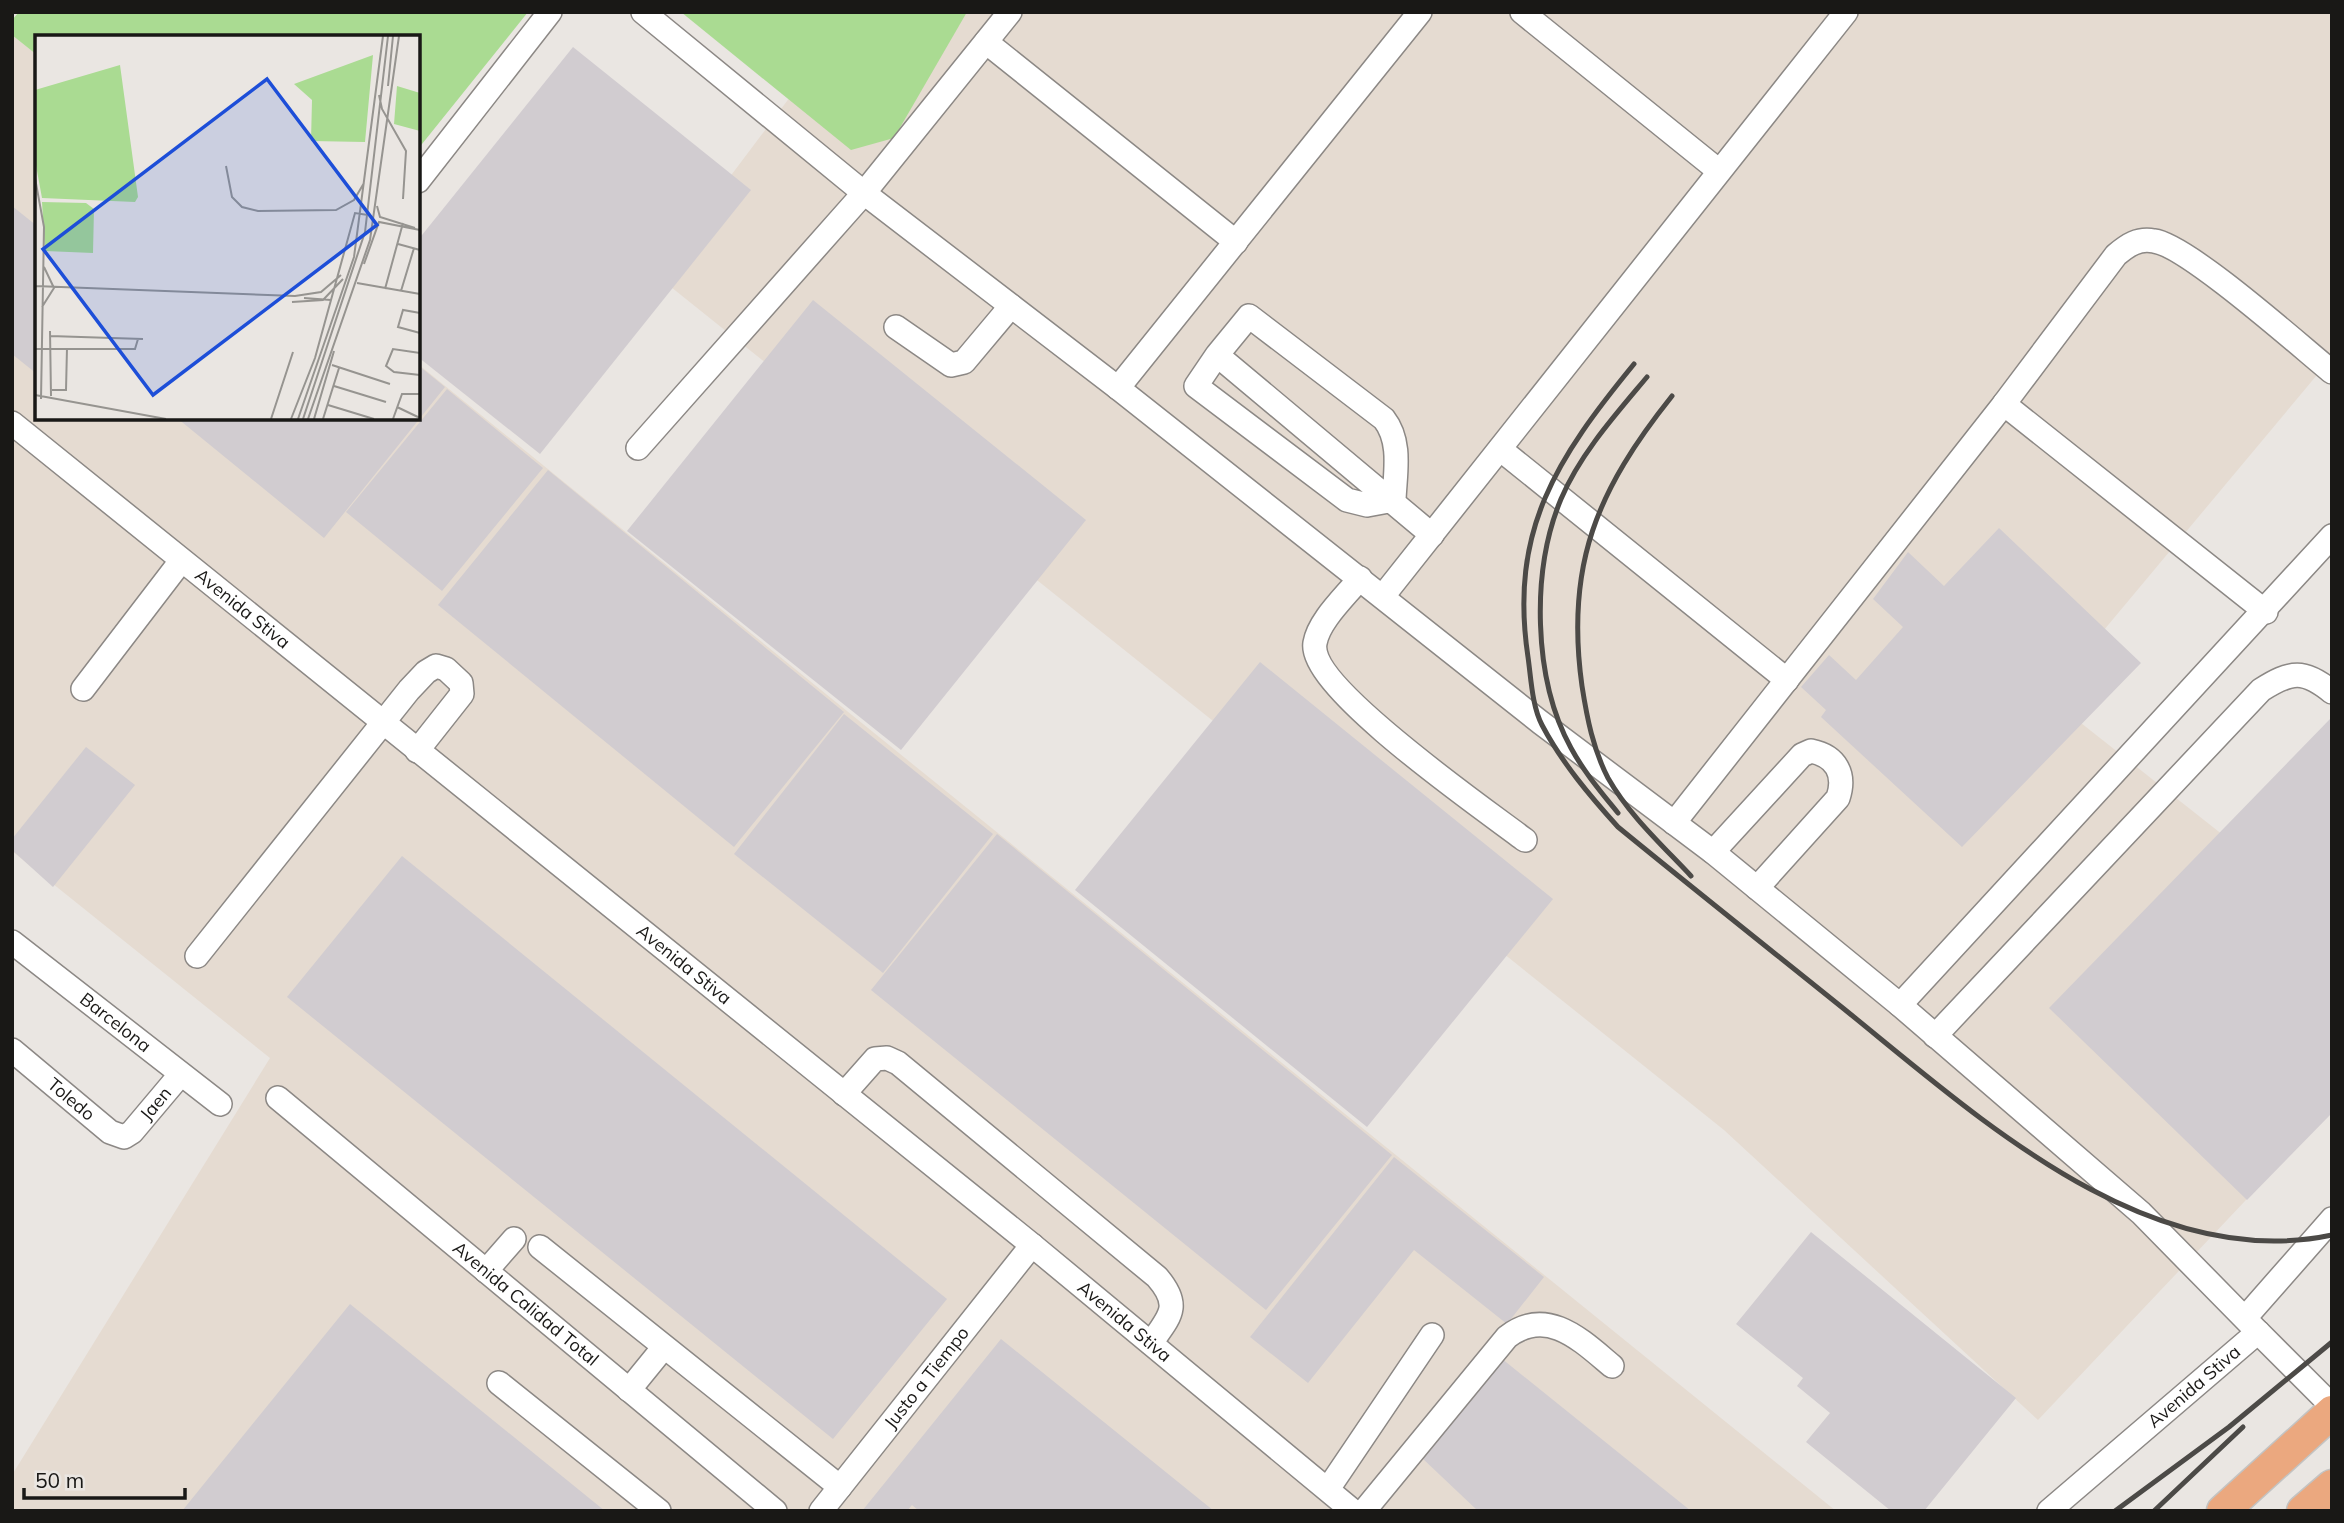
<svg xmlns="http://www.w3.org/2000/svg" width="2344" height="1523" font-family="Mulish,sans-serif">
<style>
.built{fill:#e5dbd1}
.green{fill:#aadb92}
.building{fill:#d1ccd0}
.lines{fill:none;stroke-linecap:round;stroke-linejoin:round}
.minor-casing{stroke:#8c8885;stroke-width:26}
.highway-casing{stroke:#c3c3c2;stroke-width:35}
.minor{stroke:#fff;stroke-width:23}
.highway{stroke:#eba87f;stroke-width:32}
.rail{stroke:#4c4a47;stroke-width:5}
.labels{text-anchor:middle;stroke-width:5;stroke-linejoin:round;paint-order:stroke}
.street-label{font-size:18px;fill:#191816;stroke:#eae6e2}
.inset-road{fill:none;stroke:#969490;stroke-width:2}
.view{fill:#1d4ed8;fill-opacity:0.15;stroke:#1d4ed8;stroke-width:3.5}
.inset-edge{fill:none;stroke:#191816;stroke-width:3.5}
</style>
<rect width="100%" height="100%" fill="#eae6e2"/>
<g class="built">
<polygon points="854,12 2332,12 2332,357 2048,697 2332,921 2332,1109 2038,1420 1724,1130 656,275"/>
<polygon points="12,35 37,55 37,418 418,418 418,364 1836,1511 12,1511 12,1475 270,1058 12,851"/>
</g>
<g class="green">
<polygon points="19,12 528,12 418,149 418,37 37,37 37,55 12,35 12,20"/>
<polygon points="681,12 967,12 894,138 851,150"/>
</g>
<g class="building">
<polygon points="573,47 751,190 540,454 418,357 418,240"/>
<polygon points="12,206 37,226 37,374 12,354"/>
<polygon points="813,300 1086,520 901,750 627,531"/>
<polygon points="418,365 445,387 324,538 177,418 418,418"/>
<polygon points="447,389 543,468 442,591 346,512"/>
<polygon points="548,470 844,712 734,847 438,605"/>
<polygon points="1999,528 2141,663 1962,847 1821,717 1826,710 1801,687 1829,655 1856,680 1903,627 1873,599 1908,552 1944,586"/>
<polygon points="1260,662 1553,899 1367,1127 1075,890"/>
<polygon points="844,714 993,834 883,973 734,854"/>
<polygon points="2330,719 2332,1113 2247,1200 2049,1008"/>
<polygon points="86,747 135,785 53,887 12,850 12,839"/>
<polygon points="997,834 1392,1155 1266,1310 871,990"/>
<polygon points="402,856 947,1299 833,1439 287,997"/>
<polygon points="1394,1157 1544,1277 1507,1324 1414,1250 1308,1383 1250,1337"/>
<polygon points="1811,1232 2016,1398 1924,1511 1891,1511 1806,1442 1830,1413 1797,1386 1803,1378 1736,1324"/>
<polygon points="350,1304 605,1511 182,1511"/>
<polygon points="1001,1339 1214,1511 919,1511 912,1505 907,1511 862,1511"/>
<polygon points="1501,1358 1691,1511 1478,1511 1422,1458"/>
</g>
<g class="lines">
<defs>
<g id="minor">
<polyline points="643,12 864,193 1118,388 1540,722 1713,852 1900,1005 2141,1213 2258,1332"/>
<polyline points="1522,12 1719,171"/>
<polyline points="986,42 1236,242"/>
<polyline points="418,181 550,12"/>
<polyline points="896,327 951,365 964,362 1011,306"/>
<path d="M1217,355L1249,316L1384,419C1402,442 1395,473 1394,500L1367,505L1347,500L1196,386L1217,355L1432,535"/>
<polyline points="1118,388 1420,12"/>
<polyline points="2004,404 2266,612"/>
<path id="s1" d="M12,423L1032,1245L1353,1511"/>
<polyline points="638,448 864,193 1010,12"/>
<polyline points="1500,449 1787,680"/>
<path d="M1360,578C1346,596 1319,620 1315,643C1307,687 1487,811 1525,840"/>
<polyline points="1383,596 1846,12"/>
<polyline points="83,689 181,561"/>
<path d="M1674,823L2004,404L2116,255C2128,245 2138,238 2154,241C2187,245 2300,346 2332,372"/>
<path d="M1713,852L1802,755L1811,751C1836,756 1846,774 1838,798L1757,888"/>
<path id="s2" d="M12,942L220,1104"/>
<polyline points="197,956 409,690 426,672 436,666 446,669 461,683 462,694 417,751"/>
<polyline points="1900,1005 2332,536"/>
<path d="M1935,1036L2261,690C2291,671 2304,669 2332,692"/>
<path id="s3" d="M12,1050L110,1132L124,1137L132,1132L180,1075"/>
<path d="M844,1094L875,1059L887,1058L898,1063L1157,1277C1182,1306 1170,1316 1151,1343"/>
<path id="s4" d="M278,1098L775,1511"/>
<polyline points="540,1247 840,1487"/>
<polyline points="486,1271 514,1239"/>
<polyline points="2245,1318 2332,1219"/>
<polyline points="499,1383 659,1511"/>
<polyline points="629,1390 664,1347"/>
<polyline points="1328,1489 1432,1335"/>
<path id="s5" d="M821,1511L1032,1245"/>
<path d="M1364,1511L1507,1337C1547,1306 1581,1340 1612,1366"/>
<path id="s6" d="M2049,1511L2258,1332L2332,1406"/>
</g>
<g id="highway">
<polyline points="2223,1511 2332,1412"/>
<polyline points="2303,1511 2332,1486"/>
</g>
</defs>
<use href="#minor" class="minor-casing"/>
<use href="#highway" class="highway-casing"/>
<use href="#minor" class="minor"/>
<use href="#highway" class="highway"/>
<g class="rail">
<path d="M1634,364C1557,458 1509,530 1528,657C1531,678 1532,706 1542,725C1562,763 1590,796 1618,827C1695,890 1772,951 1849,1013C1980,1119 2149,1274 2332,1235"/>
<path d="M1672,396C1597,490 1565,565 1582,686C1587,718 1593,749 1608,778C1629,815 1662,845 1691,876"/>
<path d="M1618,813C1601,792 1584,772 1571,748C1533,679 1531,571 1561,499C1580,454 1616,414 1647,377"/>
<polyline points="2115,1511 2229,1427 2332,1342"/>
<polyline points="2154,1511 2243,1427"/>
</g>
</g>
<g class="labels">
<g class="street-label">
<text dy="6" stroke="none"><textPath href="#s1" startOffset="296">Avenida Stiva</textPath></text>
<text dy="6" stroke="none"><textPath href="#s1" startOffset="863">Avenida Stiva</textPath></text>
<text dy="6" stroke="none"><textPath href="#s2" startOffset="131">Barcelona</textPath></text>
<text dy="6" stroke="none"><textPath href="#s3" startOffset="77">Toledo</textPath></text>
<text dy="6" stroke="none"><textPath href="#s3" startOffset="189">Jaen</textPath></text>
<text dy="6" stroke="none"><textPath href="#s4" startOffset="322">Avenida Calidad Total</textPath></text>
<text dy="6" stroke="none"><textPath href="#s1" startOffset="1430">Avenida Stiva</textPath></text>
<text dy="6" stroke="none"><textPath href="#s5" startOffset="170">Justo a Tiempo</textPath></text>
<text dy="6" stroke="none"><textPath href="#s6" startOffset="191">Avenida Stiva</textPath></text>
</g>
</g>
<g transform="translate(35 35)">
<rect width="385" height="385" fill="#eae6e2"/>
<path d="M338,20L330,107L276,106L277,65L259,49ZM85,30L103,162L100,167L7,163L0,125V55ZM362,51L385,58V96L359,89ZM7,167L51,168L59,174L58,218L10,216Z" fill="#aadb92"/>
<path class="inset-road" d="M353,51L358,1M344,60L347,74L371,116L368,164M191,131L197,162L207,172L223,176L301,175L319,165L329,148M0,143L9,192L6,364M0,167V255M342,171L345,182L380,193M363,209L385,215M329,229L344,187L385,195M322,248L385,259M0,251L260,261L286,257L306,240M350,254L368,188M366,256L379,213M269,263L296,265M257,267L288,265L308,244M7,272L19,253L9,232M385,278L368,275L363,292L385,298M15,296L16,361M15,301L108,304M0,314H100L103,304M385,318L358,314L351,331L359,337L385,340M297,330L355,349M299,351L351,367M17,355H31L32,313M0,360L131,384M293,370L339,384M362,372L385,383M236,384L258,317M256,384L280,323L320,178L333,180M263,384L319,222L348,1M268,384L330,197L353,1M273,384L335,205L364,1M279,384L299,316M288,384L304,333M358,384L367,359H385"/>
<path class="view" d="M232,44L342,190L118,360L8,214Z"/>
<rect width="385" height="385" class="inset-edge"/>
</g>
<rect width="2344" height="1523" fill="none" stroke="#191816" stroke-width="28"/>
<path d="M24 1488v10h161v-10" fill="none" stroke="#191816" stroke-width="3.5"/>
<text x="35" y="1488" font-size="21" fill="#191816" stroke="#eae6e2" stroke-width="5" paint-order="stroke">50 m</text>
</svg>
